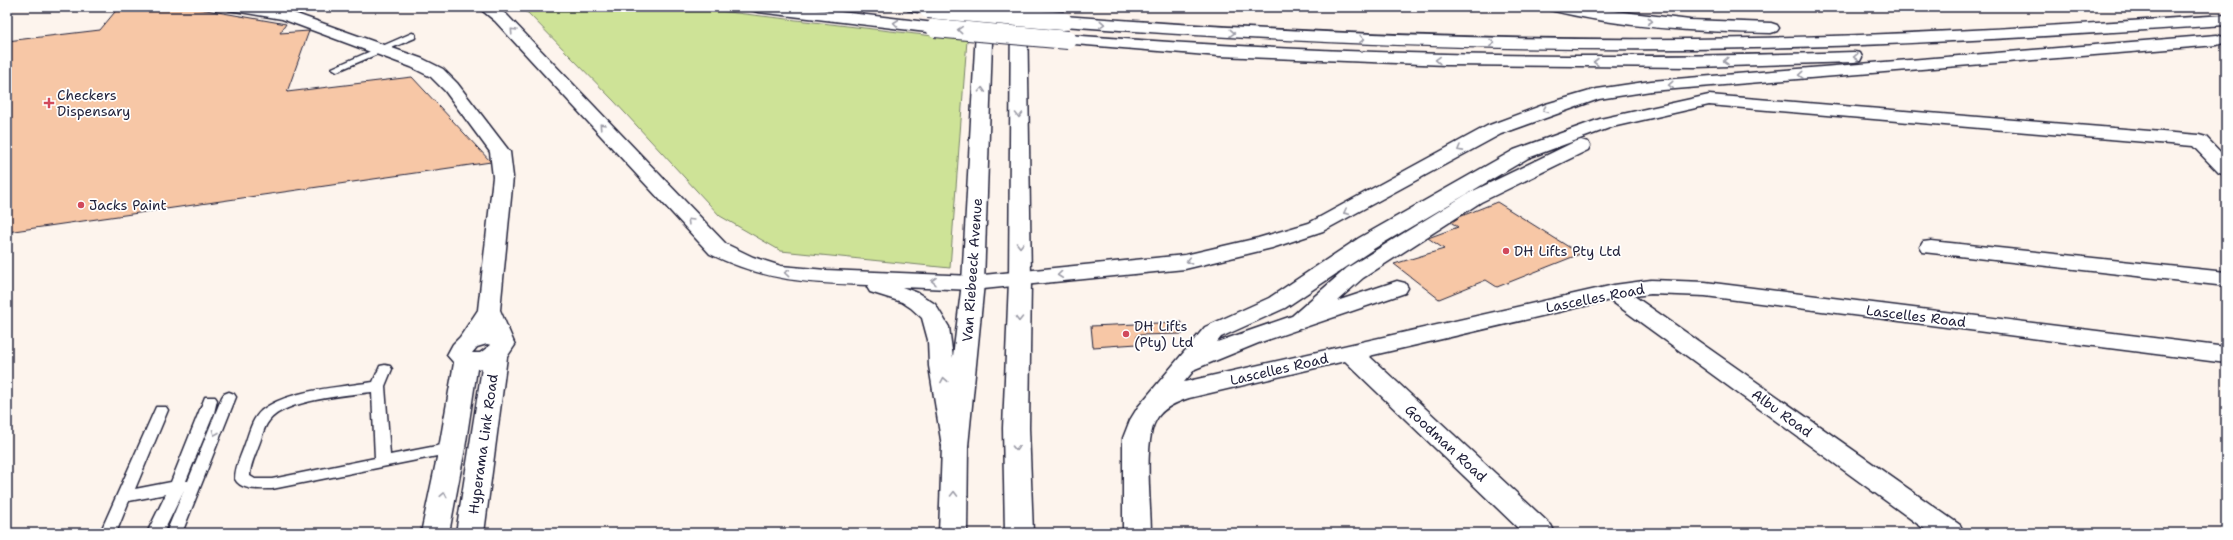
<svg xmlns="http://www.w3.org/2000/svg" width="2233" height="540" font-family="'Shantell Sans',sans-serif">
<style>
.green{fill:#cee397;stroke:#788269}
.building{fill:#f7c7a6;stroke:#22223b}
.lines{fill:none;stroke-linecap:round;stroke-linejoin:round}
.lane-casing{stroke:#22223b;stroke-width:3}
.street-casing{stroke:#22223b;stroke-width:3}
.primary-casing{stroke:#22223b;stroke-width:3}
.highway-casing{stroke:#22223b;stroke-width:3}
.lane{fill:#fff;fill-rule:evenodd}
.street{fill:#fff;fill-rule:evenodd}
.primary{fill:#fff;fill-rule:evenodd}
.highway{fill:#fff;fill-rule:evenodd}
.highway-bridge-casing{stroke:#22223b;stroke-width:20;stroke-linecap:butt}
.highway-bridge{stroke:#fff;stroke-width:18}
.oneway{stroke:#9c9ca7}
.poi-dot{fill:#d1495b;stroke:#fff;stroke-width:1.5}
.labels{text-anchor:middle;stroke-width:3.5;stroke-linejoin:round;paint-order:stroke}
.poi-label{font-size:14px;fill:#22223b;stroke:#fff;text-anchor:start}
.street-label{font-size:14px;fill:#22223b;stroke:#fff}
</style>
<rect width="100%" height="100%" fill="#fdf4ed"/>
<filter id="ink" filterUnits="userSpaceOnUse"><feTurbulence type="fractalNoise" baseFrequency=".025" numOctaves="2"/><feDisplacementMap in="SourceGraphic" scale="8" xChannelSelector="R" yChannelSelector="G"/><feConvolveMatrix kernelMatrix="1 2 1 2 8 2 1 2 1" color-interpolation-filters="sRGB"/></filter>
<g filter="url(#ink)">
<polygon class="green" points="515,7 685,7 967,40 950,268 781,251 720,216 614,101 528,13"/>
<g class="building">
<polygon points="119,7 189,7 286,24 280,33 309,31 287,92 412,77 491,162 7,232 7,41 100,30"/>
<polygon points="1497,202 1580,254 1497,287 1486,280 1439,299 1394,264 1444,249 1428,238 1458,227 1449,221"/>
<polygon points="1181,322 1183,334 1137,335 1137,344 1093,347 1091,326"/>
</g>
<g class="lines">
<defs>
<g id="lane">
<polygon points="412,33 415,34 415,38 340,70 337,71 332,68"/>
<path d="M385,365L390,366L392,369L385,386L390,455L452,443L457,444L459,448L457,452L272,489C260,489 241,491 235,479C235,466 241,456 245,444C249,433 252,419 261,411C286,390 341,387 373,382L380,366ZM372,392L375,458L272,479H255L250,476C250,465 255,456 258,447C262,438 263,428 269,421C284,400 347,395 372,392Z"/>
<polygon points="229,392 234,394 236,397 182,533 166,533 184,490 163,533 147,533 166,494 129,501 116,533 100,533 156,407 166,407 168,410 135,489 171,482 205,397 215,397 217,400 214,413 186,481 188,481 222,397 224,394"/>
</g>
<g id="street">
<path d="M227,7H264L291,12L423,59L443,69L457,83L510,152L513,177L500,310L515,345L507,357L484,533H456L482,368L477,369L465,448L449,533H421L439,448L454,363L447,355L453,344L460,337L478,310L493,177L490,152L445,91L431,77L411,67L282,19L229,10ZM487,344L491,345L480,353H472L477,347Z"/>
<path d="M1709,95L2199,135L2206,137L2226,158V175L2219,173L2193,146L1709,105L1612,127L1528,158L1375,248L1285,308L1221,337L1217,342L1292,316L1347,268L1467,194L1574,142L1581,140L1588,142L1590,146L1588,150L1481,202L1363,278L1337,301L1397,281L1405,283L1408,288L1405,293L1261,342L1195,369L1184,382L1614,285L1651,280L1705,282L2226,347V363L1705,296L1651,294L1634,296L1960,525L1964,533H1930L1610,300L1369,356L1551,525L1555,533H1523L1345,361L1189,398C1177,402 1162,408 1156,420C1143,441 1151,506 1151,533H1123V438L1130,420L1138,407L1205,327L1269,298L1359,238L1514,150L1600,119Z"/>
<polygon points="1931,241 2226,272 2226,286 1923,252 1920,247 1923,242"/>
</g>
<g id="primary">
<polygon points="985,7 991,9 993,12 984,283 968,446 967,533 939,533 942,446 962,283 977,12 979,9"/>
<polygon points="1011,7 1027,7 1031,280 1029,428 1033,533 1005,533 1003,428 1009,280"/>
</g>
<g id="highway">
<path d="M478,7H496L507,15L726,244L753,257L781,266L826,270L973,276L1185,255L1258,238L1309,223L1487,126L1546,104L1597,89L1651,81L2217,35L2223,37L2225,40L2223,43L2217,45L1651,91L1599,99L1501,134L1323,231L1272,248L1185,269L973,290L902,287L918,293L935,304L949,327L954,366L968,446L964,453L955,455L946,453L942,446L929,366L928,340L922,318L911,308L902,302L870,292L867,287L868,285C807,283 766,281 710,254L495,21Z"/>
<polygon points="750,7 798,7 935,23 941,25 943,28 941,31 935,33 758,12 752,10"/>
<polygon points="906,7 934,7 936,9 934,12 928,14 908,10"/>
<path d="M1548,7H1582L1690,20L1771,23L1777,25L1779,28L1777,31L1771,33C1698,32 1622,28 1550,10Z"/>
<path d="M2226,15V25C2068,35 1911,45 1753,48C1523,53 1292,43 1063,26L1057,24L1055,21L1057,18L1063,16C1292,33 1523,43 1753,38C1911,35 2068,25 2226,15Z"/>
<path d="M1068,35C1330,55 1592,61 1854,52L1860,53L1862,57L1860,61L1854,62L1696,67L1446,65L1219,56L1062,43L1060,40L1062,37Z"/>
</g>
</defs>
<use href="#lane" class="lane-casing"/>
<use href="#street" class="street-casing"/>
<use href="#primary" class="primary-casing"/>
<use href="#highway" class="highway-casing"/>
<use href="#lane" class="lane"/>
<use href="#street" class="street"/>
<use href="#primary" class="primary"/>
<use href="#highway" class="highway"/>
<defs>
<g id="highway-bridge">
<polyline points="928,9 1063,21"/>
<polyline points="935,28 1068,40"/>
</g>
</defs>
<use href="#highway-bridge" class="highway-bridge-casing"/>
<use href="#highway-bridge" class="highway-bridge"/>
</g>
<defs><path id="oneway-chevron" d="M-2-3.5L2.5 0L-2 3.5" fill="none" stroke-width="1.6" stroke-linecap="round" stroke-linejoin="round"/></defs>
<g class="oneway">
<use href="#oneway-chevron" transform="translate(1650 21) rotate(6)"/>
<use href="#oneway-chevron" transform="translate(896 23) rotate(-173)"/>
<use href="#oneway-chevron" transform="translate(1102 24) rotate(4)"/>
<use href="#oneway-chevron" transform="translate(960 30) rotate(-175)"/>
<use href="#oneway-chevron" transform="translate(513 31) rotate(-133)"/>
<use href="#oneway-chevron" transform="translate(1232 33) rotate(4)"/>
<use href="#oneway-chevron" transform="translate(1362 39) rotate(2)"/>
<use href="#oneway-chevron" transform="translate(1492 43) rotate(1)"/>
<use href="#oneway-chevron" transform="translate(1856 57) rotate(178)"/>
<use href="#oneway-chevron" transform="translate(1438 60) rotate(-178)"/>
<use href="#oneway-chevron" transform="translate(1726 61) rotate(178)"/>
<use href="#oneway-chevron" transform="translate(1596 62) rotate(-180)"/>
<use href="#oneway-chevron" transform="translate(1801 75) rotate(176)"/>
<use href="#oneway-chevron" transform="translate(1671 85) rotate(176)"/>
<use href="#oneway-chevron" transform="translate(982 90) rotate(-87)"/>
<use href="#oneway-chevron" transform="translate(1545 110) rotate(159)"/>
<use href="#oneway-chevron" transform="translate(1019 115) rotate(90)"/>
<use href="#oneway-chevron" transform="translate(602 126) rotate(-133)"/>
<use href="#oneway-chevron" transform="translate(1460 149) rotate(151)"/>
<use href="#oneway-chevron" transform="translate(1346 212) rotate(153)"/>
<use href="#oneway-chevron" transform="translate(690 221) rotate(-135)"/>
<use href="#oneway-chevron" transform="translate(1020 245) rotate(90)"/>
<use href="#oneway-chevron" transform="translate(1189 261) rotate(168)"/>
<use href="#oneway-chevron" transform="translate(787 273) rotate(-174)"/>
<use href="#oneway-chevron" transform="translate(1060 275) rotate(174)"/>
<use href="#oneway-chevron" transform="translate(934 281) rotate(-178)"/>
<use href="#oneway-chevron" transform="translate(1019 319) rotate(91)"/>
<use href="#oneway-chevron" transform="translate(944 380) rotate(-100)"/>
<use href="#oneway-chevron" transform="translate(215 433) rotate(112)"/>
<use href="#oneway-chevron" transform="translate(1016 448) rotate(88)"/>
<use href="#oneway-chevron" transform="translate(954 494) rotate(-89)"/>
<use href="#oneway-chevron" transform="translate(444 495) rotate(-79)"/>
</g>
</g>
<g class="poi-dot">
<path d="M47 97h4v4h4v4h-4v4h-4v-4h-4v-4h4z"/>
<circle cx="81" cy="205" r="4"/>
<circle cx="1506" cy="251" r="4"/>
<circle cx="1126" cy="334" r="4"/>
</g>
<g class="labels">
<g class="poi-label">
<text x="57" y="100">Checkers<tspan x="57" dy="16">Dispensary</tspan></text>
<text x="89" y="210">Jacks Paint</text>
<text x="1514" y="256">DH Lifts Pty Ltd</text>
<text x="1134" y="331">DH Lifts<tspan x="1134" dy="16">(Pty) Ltd</tspan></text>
</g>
<g class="street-label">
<text transform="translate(972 270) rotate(-86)" y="5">Van Riebeeck Avenue</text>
<text transform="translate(1595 298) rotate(-11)" y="5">Lascelles Road</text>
<text transform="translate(1916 316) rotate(7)" y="5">Lascelles Road</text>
<text transform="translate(1279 369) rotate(-13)" y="5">Lascelles Road</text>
<text transform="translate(1782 413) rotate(36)" y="5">Albu Road</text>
<text transform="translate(1446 443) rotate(43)" y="5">Goodman Road</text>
<text transform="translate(483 444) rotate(-82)" y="5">Hyperama Link Road</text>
</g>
</g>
<rect width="2233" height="540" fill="none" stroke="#fff" stroke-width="24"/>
<rect x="12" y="12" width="2209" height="516" fill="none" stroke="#22223b" stroke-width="1.5" filter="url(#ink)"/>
</svg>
